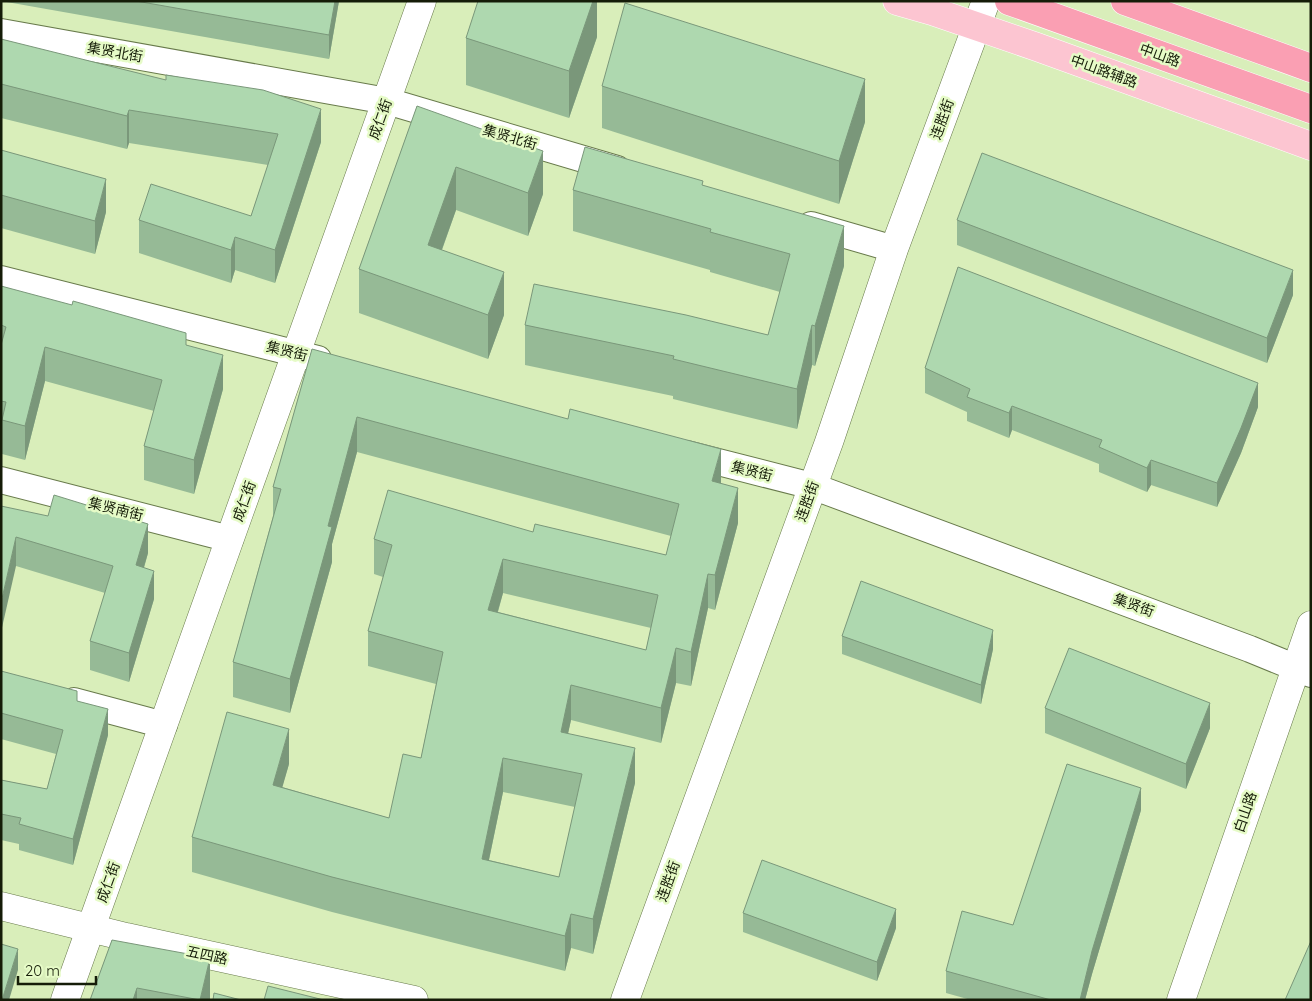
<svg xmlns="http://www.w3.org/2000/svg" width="1312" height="1001" font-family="Quicksand,'Noto Sans SC',sans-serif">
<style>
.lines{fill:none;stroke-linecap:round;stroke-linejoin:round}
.street-casing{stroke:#687a4b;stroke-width:28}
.secondary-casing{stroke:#687a4b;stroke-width:29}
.primary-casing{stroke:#fff;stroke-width:29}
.highway-casing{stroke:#fff;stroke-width:29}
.street{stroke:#fff;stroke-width:26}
.secondary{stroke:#fff;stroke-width:28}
.primary{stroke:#fcc5d1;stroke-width:28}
.highway{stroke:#fa9fb3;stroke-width:28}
.wall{fill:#96ba96;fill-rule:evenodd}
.shaded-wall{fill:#7a977a}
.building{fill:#aed8af;stroke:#7a977a;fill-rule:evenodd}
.labels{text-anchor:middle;stroke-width:5;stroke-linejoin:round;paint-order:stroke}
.street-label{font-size:14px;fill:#151c08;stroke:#e6fbc7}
</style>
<rect width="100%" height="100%" fill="#d9eeba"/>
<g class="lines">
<defs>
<g id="street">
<polyline points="1,32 387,101 617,169"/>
<polyline points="811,225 894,249"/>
<polyline points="1,279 318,359"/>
<polyline points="687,454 812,486 1250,649 1311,674"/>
<polyline points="1,480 230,539"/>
<polyline points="74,701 164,725"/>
</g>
<g id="secondary">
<polyline points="1,906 126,937 414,1000"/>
<polyline points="65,1000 422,1"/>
<polyline points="625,1000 829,442 894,249 986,1"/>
<polyline points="1181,1000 1311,625"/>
</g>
<polyline id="primary" points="897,1 932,11 1037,47 1311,146"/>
<g id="highway">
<polyline points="1009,1 1311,109"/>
<polyline points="1125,1 1311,68"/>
</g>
</defs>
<use href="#street" class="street-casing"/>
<use href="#secondary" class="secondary-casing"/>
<use href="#primary" class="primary-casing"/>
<use href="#highway" class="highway-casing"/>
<use href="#street" class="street"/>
<use href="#secondary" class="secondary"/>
<use href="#primary" class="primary"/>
<use href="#highway" class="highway"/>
</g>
<g class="wall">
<polygon points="1,1 339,1 329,59"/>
<polygon points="597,1 597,37 569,118 466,85 466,38"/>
<polygon points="1,39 321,142 275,283 235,270 231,283 139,253 139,220 251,216 268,165 129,143 127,149 1,118"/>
<polygon points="602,86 865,122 839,204 602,128"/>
<polygon points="417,106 543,194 528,236 456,210 442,250 504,315 488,359 359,313 359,269"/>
<polygon points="1,150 106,212 95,254 1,228"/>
<polygon points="703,186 844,266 815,366 812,365 797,429 673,399 673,396 525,365 525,325 768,335 780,292 710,272 710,270 573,231 573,190"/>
<polygon points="957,220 1293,295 1267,363 957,245"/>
<polygon points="1,286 186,345 223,389 194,494 144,480 144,446 154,411 45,381 25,460 2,454"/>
<path d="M312,349L721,484L738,523L715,610L708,608L691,686L676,683L661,743L571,720L568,733L635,783L593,954L571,948L565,971L332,912L192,872V837L289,764L282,787L389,818L421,758L436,684L368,666V631L383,577L374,574V539L533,532L666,555L671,536L357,452L332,544V562L290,713L233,697V662L273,516V487ZM503,593L651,628L646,650L498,612ZM503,792L575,807L559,877L489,860Z"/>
<polygon points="925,368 1258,407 1241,453 1217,507 1151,485 1147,492 1099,472 1099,464 1012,430 1009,438 967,421 967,412 925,393"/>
<polygon points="1,506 148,553 144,568 154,599 129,682 90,670 90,641 105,593 16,566"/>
<polygon points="842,636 993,649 981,704 842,654"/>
<polygon points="1,671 77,701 108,735 73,865 19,850 19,844 1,840 1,780 47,789 56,754 1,739"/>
<polygon points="1045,708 1210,728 1186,789 1045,733"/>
<polygon points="1141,810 1092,974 1085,1000 971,1000 946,993 946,971 1013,925"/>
<polygon points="743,913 896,928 877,981 743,932"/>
<polygon points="112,940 210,1000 90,1000"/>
</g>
<g class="shaded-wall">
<polygon points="335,1 339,1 329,59 329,35"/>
<polygon points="593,1 597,1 597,37 569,118 569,71"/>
<polygon points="865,79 865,122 839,204 839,161"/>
<polygon points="321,109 321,142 275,283 275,250"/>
<polygon points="129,110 129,143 127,149 127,116"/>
<polygon points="543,151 543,194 528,236 528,193"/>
<polygon points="456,167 456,210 428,288 428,245"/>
<polygon points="106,179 106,212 95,254 95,221"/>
<polygon points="844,226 844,266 815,366 815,326"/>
<polygon points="235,237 235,270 231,283 231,250"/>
<polygon points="1293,270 1293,295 1267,363 1267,338"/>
<polygon points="504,272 504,315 488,359 488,315"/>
<polygon points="812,325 812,365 797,429 797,389"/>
<polygon points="45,347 45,381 25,460 25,426"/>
<polygon points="223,355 223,389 194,494 194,460"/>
<polygon points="1258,383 1258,407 1241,453 1217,507 1217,483"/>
<polygon points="1012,406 1012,430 1009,438 1009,413"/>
<polygon points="357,417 357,452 332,544 332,562 290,713 290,679 328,526"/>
<polygon points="721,449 721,484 712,481"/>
<polygon points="1151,460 1151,485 1147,492 1147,468"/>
<polygon points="738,488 738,523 715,610 715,575"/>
<polygon points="148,524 148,553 136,594 136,565"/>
<polygon points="16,537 16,566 1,632 1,603"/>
<polygon points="503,559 503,593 488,645 488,610"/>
<polygon points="154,571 154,599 129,682 129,653"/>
<polygon points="708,574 708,608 691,686 691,652"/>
<polygon points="993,630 993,649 981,704 981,685"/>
<polygon points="676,648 676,683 661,743 661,708"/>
<polygon points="571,685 571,720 561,766 561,732"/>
<polygon points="1210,703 1210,728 1186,789 1186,764"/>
<polygon points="108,709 108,735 73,865 73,839"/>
<polygon points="289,729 289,764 273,820 273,785"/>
<polygon points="635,748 635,783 593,954 593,919"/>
<polygon points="503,758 503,792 482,893 482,859"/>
<polygon points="1141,788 1141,810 1092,974 1085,1000 1080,1000 1092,951"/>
<polygon points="896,909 896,928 877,981 877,962"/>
<polygon points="571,914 571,948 565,971 565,936"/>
<polygon points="18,949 18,970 9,1000 2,1000"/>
<polygon points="210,958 210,1000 200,1000"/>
<polygon points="137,988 137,1000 133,1000"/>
</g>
<g class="building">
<polygon points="136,1 335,1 329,35"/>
<polygon points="478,1 593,1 569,71 466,38"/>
<polygon points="625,3 865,79 839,161 602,86"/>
<polygon points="1,39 166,80 166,75 263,90 321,109 275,250 235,237 231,250 139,220 151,184 251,216 278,134 129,110 127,116 1,84"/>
<polygon points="417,106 543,151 528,193 456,167 428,245 504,272 488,315 359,269"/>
<polygon points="585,147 703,181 702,185 844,226 815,326 812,325 797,389 673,359 674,356 525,325 534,284 686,315 768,335 790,254 710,232 711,229 573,190"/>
<polygon points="1,150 106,179 95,221 1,195"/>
<polygon points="982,153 1293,270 1267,338 957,220"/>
<polygon points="958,267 1258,383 1241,428 1217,483 1151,460 1147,468 1099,447 1102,440 1012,406 1009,413 967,397 970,389 925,368"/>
<polygon points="1,286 72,305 73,301 186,333 186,345 223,355 194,460 144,446 162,380 45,347 25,426 2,420 6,402 1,401 1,345 6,327 1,325"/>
<path d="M312,349L568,419L570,409L721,449L712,481L738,488L715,575L708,574L691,652L676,648L661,708L571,685L561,732L635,748L593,919L571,914L565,936L332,877L192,837L227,712L289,729L273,785L389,818L403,754L421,758L443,652L368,631L392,545L374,539L388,490L533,532L535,524L666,555L679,504L357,417L328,526L332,527L290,679L233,662L281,489L273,487ZM503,559L658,595L646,650L488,610ZM503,758L582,774L559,877L482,859Z"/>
<polygon points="54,495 148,524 136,565 154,571 129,653 90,641 113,566 16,537 1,603 1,506 48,516"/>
<polygon points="861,581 993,630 981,685 842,636"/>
<polygon points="1069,648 1210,703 1186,764 1045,708"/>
<polygon points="1,671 77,691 77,701 108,709 73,839 19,824 21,818 1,814 1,780 47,789 63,730 1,713"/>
<polygon points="1067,764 1141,788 1092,951 1080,1000 1051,1000 946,971 962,911 1013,925"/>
<polygon points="762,860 896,909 877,962 743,913"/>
<polygon points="112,940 210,958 200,1000 137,988 133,1000 90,1000"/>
<polygon points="1311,941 1311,1000 1285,1000"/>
<polygon points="1,944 18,949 2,1000 1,1000"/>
<polygon points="268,986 324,1000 264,1000"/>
<polygon points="214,993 241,1000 213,1000"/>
</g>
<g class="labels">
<g class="street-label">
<text transform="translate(115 52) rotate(10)" y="5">集贤北街</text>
<text transform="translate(1160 55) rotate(20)" y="5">中山路</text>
<text transform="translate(1104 71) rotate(20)" y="5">中山路辅路</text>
<text transform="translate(380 119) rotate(-70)" y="5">成仁街</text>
<text transform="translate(942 119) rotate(-70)" y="5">连胜街</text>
<text transform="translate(510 137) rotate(16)" y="5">集贤北街</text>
<text transform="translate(287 351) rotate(14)" y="5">集贤街</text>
<text transform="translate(752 471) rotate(14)" y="5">集贤街</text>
<text transform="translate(244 501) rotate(-70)" y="5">成仁街</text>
<text transform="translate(807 501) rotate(-70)" y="5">连胜街</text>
<text transform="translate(116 509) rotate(14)" y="5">集贤南街</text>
<text transform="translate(1134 605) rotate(20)" y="5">集贤街</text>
<text transform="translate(1245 812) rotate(-71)" y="5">白山路</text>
<text transform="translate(668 881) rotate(-70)" y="5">连胜街</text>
<text transform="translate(108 882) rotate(-70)" y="5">成仁街</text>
<text transform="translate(207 955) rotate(12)" y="5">五四路</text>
</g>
</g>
<rect width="1312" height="1001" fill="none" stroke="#151c08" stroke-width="5"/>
<path d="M18 976v8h78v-8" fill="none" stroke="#151c08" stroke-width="2.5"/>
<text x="25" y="976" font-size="15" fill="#151c08" stroke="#e6fbc7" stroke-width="4" paint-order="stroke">20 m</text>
</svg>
